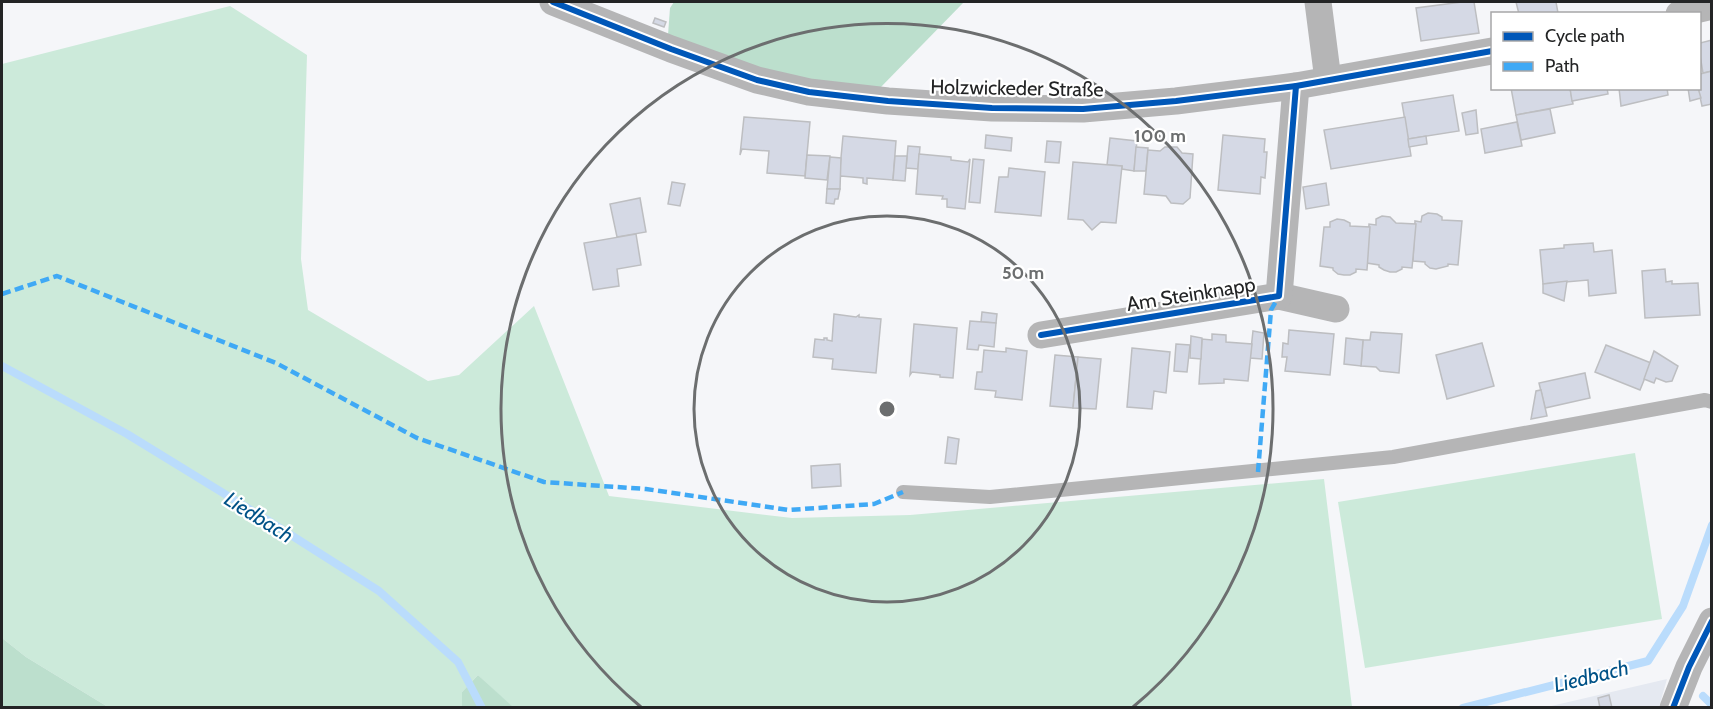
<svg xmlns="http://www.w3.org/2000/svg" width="1713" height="709" viewBox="0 0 1713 709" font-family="Cabin,sans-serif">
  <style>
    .built { fill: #e5e9f1 }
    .green { fill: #cceada }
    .forest { fill: #bcdfcd }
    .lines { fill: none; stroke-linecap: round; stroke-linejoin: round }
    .stream { stroke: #badcfc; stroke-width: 8 }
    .building { fill: #d5d9e5; stroke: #bdbec1; stroke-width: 1.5 }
    .lane { stroke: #b5b5b6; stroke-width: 14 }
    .street { stroke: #b5b5b6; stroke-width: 27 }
    .quiet { stroke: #3fa9f5; stroke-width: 4.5; stroke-dasharray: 9 4.5; stroke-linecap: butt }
    .cycleway-casing { stroke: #fff; stroke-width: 10 }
    .cycleway { stroke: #0057b8; stroke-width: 6 }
    .ring { fill: none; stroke: #6c6e6f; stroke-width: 3 }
    .labels { text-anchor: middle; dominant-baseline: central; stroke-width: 4.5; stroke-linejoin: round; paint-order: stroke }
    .street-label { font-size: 20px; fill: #232425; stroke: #fff }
    .water-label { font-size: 21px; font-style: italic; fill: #005287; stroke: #fff }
    .centre { fill: #6c6e6f; stroke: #fff; stroke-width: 3 }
    .ring-label { font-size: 18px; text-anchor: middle; font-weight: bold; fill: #6c6e6f; stroke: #fff; stroke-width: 4.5; stroke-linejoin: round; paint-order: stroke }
  </style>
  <rect width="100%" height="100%" fill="#f5f6f9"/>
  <polygon class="built" points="1667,679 1659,707 1547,707"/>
  <g class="green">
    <polygon points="230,6 307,55 301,259 308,310 428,381 459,375 534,306 609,496 792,518 910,515 1324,479 1352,707 513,708 478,675 462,692 462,707 108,707 26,657 2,638 2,64"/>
    <polygon points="1635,453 1662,619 1365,668 1338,502"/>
  </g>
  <g class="forest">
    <polygon points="674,2 964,2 879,89 817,82 754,68 668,35 670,8"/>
    <polygon points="2,638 26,657 108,707 2,707"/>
    <polygon points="478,675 513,707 462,707 462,692"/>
  </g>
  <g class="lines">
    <g class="stream">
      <polyline points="2,366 127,434 272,523 379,591 458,662 482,708"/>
      <polyline points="1703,696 1712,705"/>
      <polyline points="1463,708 1648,661 1683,606 1712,525"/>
    </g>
  </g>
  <g class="building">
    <polygon points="1462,2 1474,2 1479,33 1421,41 1416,8"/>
    <polygon points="1516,2 1556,2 1558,13 1519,14"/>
    <polygon points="655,18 666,22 664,27 653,23"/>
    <polygon points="1712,40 1712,71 1703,73 1700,55 1700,43"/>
    <polygon points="1712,71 1712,104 1702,106 1698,88 1700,74"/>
    <polygon points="1511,88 1570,88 1573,104 1516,115"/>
    <polygon points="1570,88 1607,88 1608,94 1572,101"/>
    <polygon points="1619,88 1667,88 1668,95 1621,106"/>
    <polygon points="1688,88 1698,88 1701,98 1690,101"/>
    <polygon points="1453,95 1459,131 1408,139 1402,103"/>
    <polygon points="1550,109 1555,133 1521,140 1516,115"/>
    <polygon points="1476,110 1478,133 1466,135 1462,113"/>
    <polygon points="744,117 810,122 805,176 767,173 769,151 742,149 740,155"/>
    <polygon points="1405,117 1411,156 1331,169 1324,130"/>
    <polygon points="1517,122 1522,146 1485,153 1481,129"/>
    <polygon points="986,135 1012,138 1011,151 985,148"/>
    <polygon points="1223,135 1265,139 1264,152 1267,152 1265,178 1261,177 1260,194 1218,190"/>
    <polygon points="843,136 896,141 893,180 867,178 867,184 863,183 863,178 841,176 839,179"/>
    <polygon points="1426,136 1427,144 1409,147 1408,139"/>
    <polygon points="1110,138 1137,141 1134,171 1122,169 1122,166 1107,165"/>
    <polygon points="1047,141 1061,142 1059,163 1045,162"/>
    <polygon points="908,146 920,147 918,169 906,168"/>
    <polygon points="1136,147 1148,148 1146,171 1134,171"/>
    <polygon points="1165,147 1177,147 1182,153 1193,154 1190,198 1183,204 1171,203 1166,196 1144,194 1148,150 1160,151"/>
    <polygon points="919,154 951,157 951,160 968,162 970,159 965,209 947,207 947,199 942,199 943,196 916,194"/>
    <polygon points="807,155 830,156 827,180 805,178"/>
    <polygon points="895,156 907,156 905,181 893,180"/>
    <polygon points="830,157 841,158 840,189 827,189"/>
    <polygon points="973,159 984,160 980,203 969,202"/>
    <polygon points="1073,162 1122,166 1116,223 1101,222 1092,230 1083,220 1068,219"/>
    <polygon points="1009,168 1045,172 1041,216 995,212 999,177 1008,177"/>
    <polygon points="672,182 685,184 680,206 668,204"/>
    <polygon points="1326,183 1329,205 1306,209 1303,187"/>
    <polygon points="827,189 840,189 838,199 835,199 834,204 826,203"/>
    <polygon points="640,198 646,232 617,237 610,204"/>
    <polygon points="1428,213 1437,214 1442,217 1442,220 1462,221 1458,265 1448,264 1448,266 1436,269 1430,268 1425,264 1425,262 1413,261 1415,221 1421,222 1422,216"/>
    <polygon points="1382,216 1390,217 1396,223 1416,224 1412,268 1402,267 1402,269 1396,272 1390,272 1384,270 1379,267 1379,265 1367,263 1369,224 1376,225 1376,219"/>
    <polygon points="1337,219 1344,220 1350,223 1350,226 1370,227 1367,270 1356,269 1356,272 1350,275 1344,275 1338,274 1333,270 1333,268 1320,266 1324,227 1330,227 1330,222"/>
    <polygon points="636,234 641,265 617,269 619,286 593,290 584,243"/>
    <polygon points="1593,243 1594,252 1612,250 1616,293 1589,296 1588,280 1543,284 1540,250 1564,248 1564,245"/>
    <polygon points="1665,269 1666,282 1672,281 1672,284 1698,283 1700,315 1645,318 1642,271"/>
    <polygon points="1567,281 1564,301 1543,293 1543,284"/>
    <polygon points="982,312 997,314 996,323 981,322"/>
    <polygon points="834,314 856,317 859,315 859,317 881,319 876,373 832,369 833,359 813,357 815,339 824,340 824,338 827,338 827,340 832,341"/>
    <polygon points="970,321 996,323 994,347 979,345 978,350 967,349"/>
    <polygon points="914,324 957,328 953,378 940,377 940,375 912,372 910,375"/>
    <polygon points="1289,330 1334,334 1330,375 1285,371 1287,357 1282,357 1283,343 1288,344"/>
    <polygon points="1253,331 1264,333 1262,359 1250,358"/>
    <polygon points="1371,332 1402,334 1399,373 1380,371 1376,367 1361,366 1363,340 1370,340"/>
    <polygon points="1212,334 1226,335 1226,342 1252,344 1248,381 1224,379 1224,383 1199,384 1202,339 1212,340"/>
    <polygon points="1191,336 1202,338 1201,359 1190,358"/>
    <polygon points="1346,338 1363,340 1361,366 1344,364"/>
    <polygon points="1482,343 1494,386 1447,399 1436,355"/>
    <polygon points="1176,344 1190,345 1187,372 1174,371"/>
    <polygon points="1606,345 1651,363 1640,390 1595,372"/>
    <polygon points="1006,348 1027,351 1022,400 995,397 996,391 975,389 977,372 982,372 984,350 1006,352"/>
    <polygon points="1132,348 1170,352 1166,393 1154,391 1152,409 1127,407"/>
    <polygon points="1654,351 1678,366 1672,381 1666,382 1656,378 1654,383 1644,379"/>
    <polygon points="1055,355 1078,357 1073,408 1050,406"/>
    <polygon points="1078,357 1101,359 1096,409 1073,408"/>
    <polygon points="1585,373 1590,398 1545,408 1539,383"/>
    <polygon points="1541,390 1547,416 1531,419 1536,391"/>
    <polygon points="948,437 959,439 956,464 945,463"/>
    <polygon points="840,464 841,486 812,488 811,466"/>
    <polygon points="1609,695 1612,708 1600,708 1598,698"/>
  </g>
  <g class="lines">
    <polyline class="lane" points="903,492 990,497 1393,457 1705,400 1712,402"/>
    <g class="street">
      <polyline points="553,2 671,49 757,80 809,92 888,101 992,108 1083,109 1176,101 1296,86 1492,51"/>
      <polyline points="1318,2 1328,80"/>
      <polyline points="1679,14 1712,6"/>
      <polyline points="1279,296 1336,309"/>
      <polyline points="1041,335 1279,296 1296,86"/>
      <polyline points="1673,708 1689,667 1712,621"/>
    </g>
    <g class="quiet">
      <polyline points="2,294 57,276 276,363 417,438 544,482 646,489 789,510 874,504 903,492"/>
      <polyline points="1258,472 1271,310 1279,296"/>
    </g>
    <defs>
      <g id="cycleway">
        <polyline points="553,2 671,49 757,80 809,92 888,101 992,108 1083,109 1176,101 1296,86 1492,51"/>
        <polyline points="1041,335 1279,296 1296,86"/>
        <polyline points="1673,708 1689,667 1712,621"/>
      </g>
    </defs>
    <use href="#cycleway" class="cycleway-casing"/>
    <use href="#cycleway" class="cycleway"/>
  </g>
  <g class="ring">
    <circle cx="887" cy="409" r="193"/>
    <path d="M641 707A386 386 0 1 1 1133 707"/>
  </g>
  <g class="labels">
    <g class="street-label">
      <text transform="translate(1017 88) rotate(1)">Holzwickeder Straße</text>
      <text transform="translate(1191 294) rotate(-9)">Am Steinknapp</text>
    </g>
    <g class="water-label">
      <text transform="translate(259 517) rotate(32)">Liedbach</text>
      <text transform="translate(1591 676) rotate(-14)">Liedbach</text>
    </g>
  </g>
  <circle cx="887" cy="409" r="9" class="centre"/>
  <g class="ring-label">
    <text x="1160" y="142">100 m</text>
    <text x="1023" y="279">50 m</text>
  </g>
  <rect width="1713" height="709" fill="none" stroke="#232425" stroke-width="6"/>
  <rect x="1491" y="12" width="210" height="78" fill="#ffffff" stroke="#a7a7a8" stroke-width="1.5"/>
  <rect x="1503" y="32" width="30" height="9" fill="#0057b8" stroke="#a7a7a8" stroke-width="1.5"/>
  <text x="1545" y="42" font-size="18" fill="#232425">Cycle path</text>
  <rect x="1503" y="62" width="30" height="9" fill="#3fa9f5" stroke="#a7a7a8" stroke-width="1.5"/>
  <text x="1545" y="72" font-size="18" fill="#232425">Path</text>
</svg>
